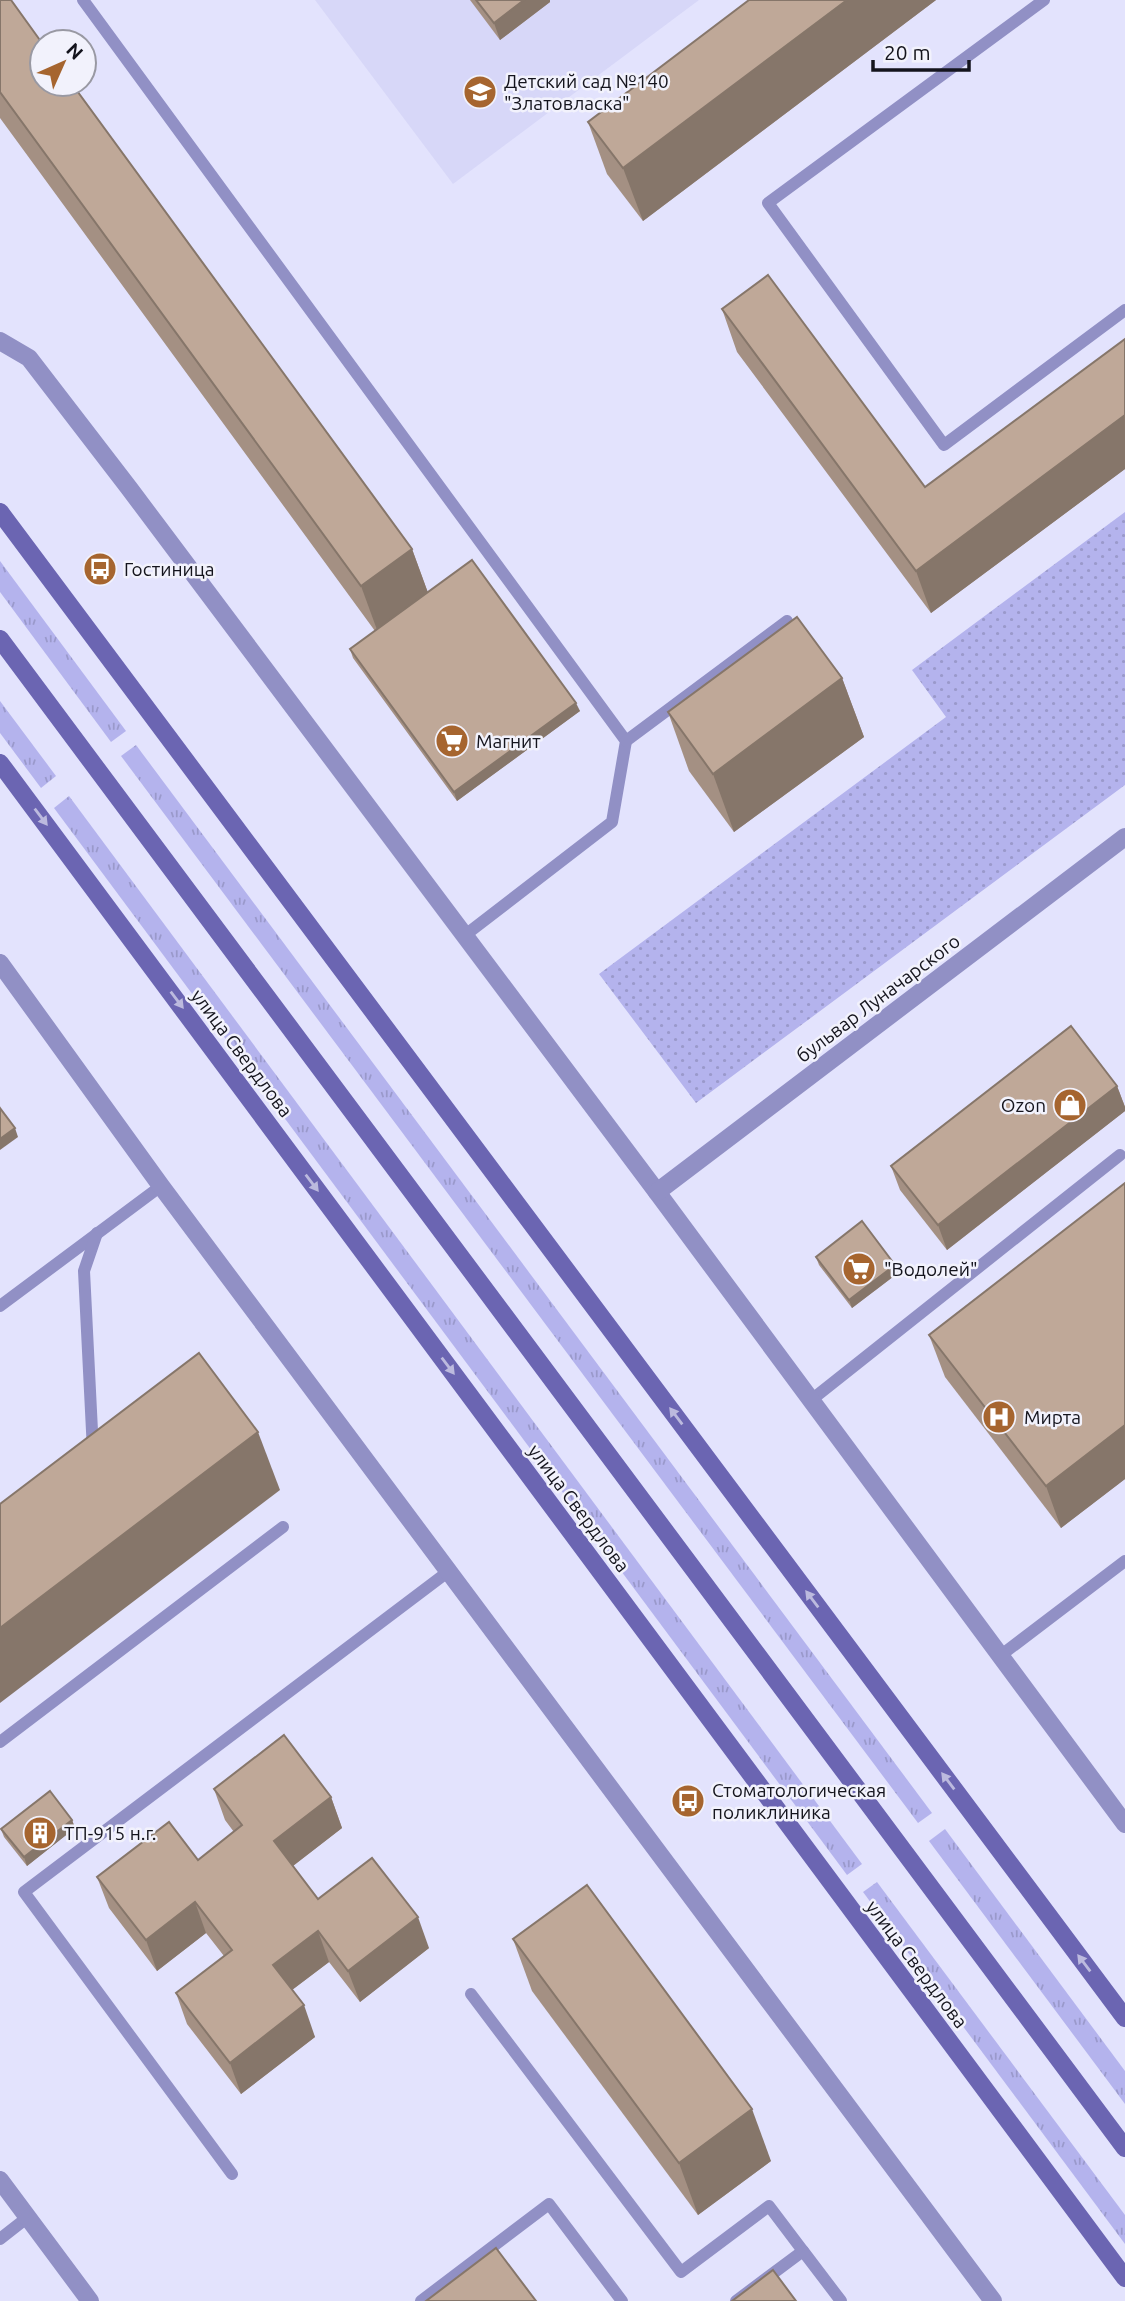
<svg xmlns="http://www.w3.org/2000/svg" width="1125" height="2301" viewBox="0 0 1125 2301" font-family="Ubuntu,sans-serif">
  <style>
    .built { fill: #d7d7f8 }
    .grass { fill: url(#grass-tufts) }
    .park { fill: url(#park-dots) }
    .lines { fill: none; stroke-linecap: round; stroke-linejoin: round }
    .service { stroke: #9190c5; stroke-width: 12 }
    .minor { stroke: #9190c5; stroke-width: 18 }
    .secondary { stroke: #6b65b2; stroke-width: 18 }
    .wall { fill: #a49083 }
    .shaded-wall { fill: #86766a }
    .building { fill: #bfa898; stroke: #86766a; stroke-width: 2 }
    .oneway { fill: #bcbade }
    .labels { text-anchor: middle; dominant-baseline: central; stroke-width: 5; stroke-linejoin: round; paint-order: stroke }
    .poi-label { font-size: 19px; fill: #14141d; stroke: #f2f2fc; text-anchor: start }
    .street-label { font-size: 19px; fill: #14141d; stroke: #f2f2fc }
  </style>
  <defs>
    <pattern id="grass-tufts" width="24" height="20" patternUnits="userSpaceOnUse" patternTransform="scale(1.75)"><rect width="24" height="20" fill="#b4b3ed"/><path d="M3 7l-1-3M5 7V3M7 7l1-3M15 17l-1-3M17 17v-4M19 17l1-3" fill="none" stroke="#9a99cb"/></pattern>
    <pattern id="park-dots" width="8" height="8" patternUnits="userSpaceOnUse" patternTransform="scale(1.75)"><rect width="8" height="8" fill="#b4b3ed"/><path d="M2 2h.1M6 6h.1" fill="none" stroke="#9a99cb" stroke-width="1.8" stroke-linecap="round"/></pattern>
  </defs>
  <rect width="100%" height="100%" fill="#e3e3fd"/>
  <polygon class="built" points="315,0 699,0 453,184"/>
  <g class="grass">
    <polygon points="0,561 126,731 111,742 0,592"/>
    <polygon points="0,701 56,776 41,788 0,733"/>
    <polygon points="136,745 932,1813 918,1823 121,756"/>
    <polygon points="69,796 862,1864 847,1875 54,808"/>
    <polygon points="945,1829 1125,2071 1125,2104 929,1841"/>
    <polygon points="877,1882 1125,2215 1125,2244 863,1892"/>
  </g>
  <polygon class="park" points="1125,512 1125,785 696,1103 599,974 946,717 912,670"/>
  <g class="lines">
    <g class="service">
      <polyline points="83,0 626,741 612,822 464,936"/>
      <polyline points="1044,0 768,203 944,445 1125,310"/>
      <polyline points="626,741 787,621"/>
      <polyline points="0,1306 161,1186"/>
      <polyline points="810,1401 1120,1155"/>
      <polyline points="93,1451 84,1271 97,1233"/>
      <polyline points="1000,1656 1125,1561"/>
      <polyline points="0,1742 283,1527"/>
      <polyline points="471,1994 681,2272 769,2206 803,2251"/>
      <polyline points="232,2174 24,1892 449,1571"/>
      <polyline points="0,2239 28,2217"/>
      <polyline points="421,2301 549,2204 622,2301"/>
      <polyline points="736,2301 803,2251 841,2301"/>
    </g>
    <g class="minor">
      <polyline points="0,341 29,358 129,488 657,1192 1125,1824"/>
      <polyline points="0,963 161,1186 993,2301"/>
      <polyline points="657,1192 1125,837"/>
      <polyline points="0,2180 90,2301"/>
    </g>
    <g class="secondary">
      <polyline points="0,512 1125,2018"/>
      <polyline points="0,639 1125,2148"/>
      <polyline points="0,763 1125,2278"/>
    </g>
  </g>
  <g class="wall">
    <polygon points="0,0 412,549 428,593 580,711 457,801 353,658 350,649 375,631 0,118"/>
    <polygon points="470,0 550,0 550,2 500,40"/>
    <polygon points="749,0 936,0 643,221 607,174 588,122"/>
    <polygon points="722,309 925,487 1125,339 1125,469 931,613 737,352"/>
    <polygon points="842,678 864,737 734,832 689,771 668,712"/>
    <polygon points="1117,1086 1125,1107 1125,1111 947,1250 900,1190 891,1166"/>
    <polygon points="1125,1183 1125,1479 1061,1528 945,1377 929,1335"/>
    <polygon points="816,1257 895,1265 898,1273 852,1308 819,1265"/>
    <polygon points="214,1789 331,1797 342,1828 293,1866 318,1899 429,1948 360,2002 329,1962 292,1990 315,2037 241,2094 187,2024 176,1993 224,1956 206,1933 157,1971 109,1908 97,1877 198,1860 234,1832 225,1820"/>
    <polygon points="72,1820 75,1828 27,1866 4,1837 1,1829"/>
    <polygon points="513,1939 771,2161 698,2215 532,1991"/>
  </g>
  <g class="shaded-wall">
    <polygon points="524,0 550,0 550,2 500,40 494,23"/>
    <polygon points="847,0 936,0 643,221 623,168"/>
    <polygon points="1125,415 1125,469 931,613 916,571"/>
    <polygon points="412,549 431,601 380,638 361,586"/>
    <polygon points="842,678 864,737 734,832 713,774"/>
    <polygon points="576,703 580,711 457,801 454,792"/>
    <polygon points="1117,1086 1125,1107 1125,1111 947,1250 938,1225"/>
    <polygon points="15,1128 18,1137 0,1150 0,1139"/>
    <polygon points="895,1265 898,1273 852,1308 849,1300"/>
    <polygon points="1125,1425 1125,1479 1061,1528 1046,1486"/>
    <polygon points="258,1432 280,1490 0,1703 0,1628"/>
    <polygon points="331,1797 342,1828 285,1872 274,1841"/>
    <polygon points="72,1820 75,1828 27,1866 24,1857"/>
    <polygon points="195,1902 206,1933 157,1971 146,1940"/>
    <polygon points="418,1917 429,1948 360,2002 348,1971"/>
    <polygon points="318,1931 329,1962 284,1996 273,1965"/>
    <polygon points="304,2005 315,2037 241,2094 230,2063"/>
    <polygon points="752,2109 771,2161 698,2215 679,2163"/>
  </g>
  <g class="building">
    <polygon points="0,0 11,0 42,43 42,84 72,84 412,549 361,586 0,92"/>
    <polygon points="476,0 524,0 494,23"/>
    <polygon points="749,0 847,0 623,168 588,122"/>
    <polygon points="768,275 925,487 1125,339 1125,415 916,571 722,309"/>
    <polygon points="472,560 576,703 454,792 350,649"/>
    <polygon points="797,617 842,678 713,774 668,712"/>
    <polygon points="1071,1026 1117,1086 938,1225 891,1166"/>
    <polygon points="0,1108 15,1128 0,1139"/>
    <polygon points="1125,1183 1125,1425 1046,1486 929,1335"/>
    <polygon points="862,1221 895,1265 849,1300 816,1257"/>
    <polygon points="199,1353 258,1432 0,1628 0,1504"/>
    <polygon points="284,1735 331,1797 274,1841 318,1899 372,1858 418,1917 348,1971 318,1931 273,1965 304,2005 230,2063 176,1993 232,1950 195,1902 146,1940 97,1877 169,1822 198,1860 242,1825 214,1789"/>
    <polygon points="50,1791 72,1820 24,1857 1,1829"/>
    <polygon points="587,1885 752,2109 679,2163 513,1939"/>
    <polygon points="496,2248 536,2301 426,2301"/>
    <polygon points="773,2270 796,2301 732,2301"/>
  </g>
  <defs><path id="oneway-solid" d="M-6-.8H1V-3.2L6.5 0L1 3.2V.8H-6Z" transform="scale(1.75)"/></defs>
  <g class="oneway">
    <use href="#oneway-solid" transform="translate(41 817) rotate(53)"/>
    <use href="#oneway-solid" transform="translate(177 1000) rotate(53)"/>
    <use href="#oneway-solid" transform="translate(312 1183) rotate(53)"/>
    <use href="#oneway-solid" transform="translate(448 1366) rotate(53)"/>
    <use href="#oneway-solid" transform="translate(676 1416) rotate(-127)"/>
    <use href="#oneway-solid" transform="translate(812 1599) rotate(-127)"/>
    <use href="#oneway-solid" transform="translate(948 1781) rotate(-127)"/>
    <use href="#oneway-solid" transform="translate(1084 1963) rotate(-127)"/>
  </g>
  <defs>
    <symbol id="school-disc" viewBox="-11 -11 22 22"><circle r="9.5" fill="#a6652f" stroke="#f2f2fc"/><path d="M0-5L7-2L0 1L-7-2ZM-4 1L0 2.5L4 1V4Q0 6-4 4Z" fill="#fff"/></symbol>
    <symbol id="bus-disc" viewBox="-11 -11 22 22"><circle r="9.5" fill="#a6652f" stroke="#f2f2fc"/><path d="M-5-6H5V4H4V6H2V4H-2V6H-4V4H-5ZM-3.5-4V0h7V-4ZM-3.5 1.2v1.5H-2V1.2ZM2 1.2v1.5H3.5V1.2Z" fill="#fff"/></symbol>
    <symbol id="supermarket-disc" viewBox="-11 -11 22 22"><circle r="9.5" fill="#a6652f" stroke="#f2f2fc"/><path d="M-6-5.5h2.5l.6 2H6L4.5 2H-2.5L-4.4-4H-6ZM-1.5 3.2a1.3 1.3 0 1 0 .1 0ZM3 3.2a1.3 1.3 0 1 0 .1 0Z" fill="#fff"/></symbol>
    <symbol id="shop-disc" viewBox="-11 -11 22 22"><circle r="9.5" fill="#a6652f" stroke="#f2f2fc"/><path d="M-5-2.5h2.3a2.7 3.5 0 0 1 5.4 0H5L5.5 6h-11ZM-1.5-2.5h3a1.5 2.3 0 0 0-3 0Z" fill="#fff"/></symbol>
    <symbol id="hospital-disc" viewBox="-11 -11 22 22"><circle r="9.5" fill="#a6652f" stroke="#f2f2fc"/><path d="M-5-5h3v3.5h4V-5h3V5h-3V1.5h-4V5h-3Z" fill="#fff"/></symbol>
    <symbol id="building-disc" viewBox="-11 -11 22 22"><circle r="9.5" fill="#a6652f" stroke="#f2f2fc"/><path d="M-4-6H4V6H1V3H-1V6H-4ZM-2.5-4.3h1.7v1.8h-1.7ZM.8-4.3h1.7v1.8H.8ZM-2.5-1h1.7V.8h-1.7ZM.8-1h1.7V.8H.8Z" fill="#fff"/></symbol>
  </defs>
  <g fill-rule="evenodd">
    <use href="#school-disc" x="461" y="73" width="38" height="38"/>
    <use href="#bus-disc" x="81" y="550" width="38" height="38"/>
    <use href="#supermarket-disc" x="433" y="722" width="38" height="38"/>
    <use href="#shop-disc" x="1051" y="1086" width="38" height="38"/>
    <use href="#supermarket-disc" x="840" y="1250" width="38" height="38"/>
    <use href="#hospital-disc" x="980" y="1398" width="38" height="38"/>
    <use href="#bus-disc" x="669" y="1782" width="38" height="38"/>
    <use href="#building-disc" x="21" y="1814" width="38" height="38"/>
  </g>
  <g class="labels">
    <g class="poi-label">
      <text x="504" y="81">Детский сад №140<tspan x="504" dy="22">"Златовласка"</tspan></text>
      <text x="124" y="569">Гостиница</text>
      <text x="476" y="741">Магнит</text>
      <text x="1046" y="1105" text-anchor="end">Ozon</text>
      <text x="884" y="1269">"Водолей"</text>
      <text x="1024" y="1417">Мирта</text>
      <text x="712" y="1790">Стоматологическая<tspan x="712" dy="22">поликлиника</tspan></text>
      <text x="64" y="1833">ТП-915 н.г.</text>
    </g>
    <g class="street-label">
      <text transform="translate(878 998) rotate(-37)">бульвар Луначарского</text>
      <text transform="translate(242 1053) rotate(53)">улица Свердлова</text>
      <text transform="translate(579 1508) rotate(53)">улица Свердлова</text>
      <text transform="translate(917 1964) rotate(53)">улица Свердлова</text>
    </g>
  </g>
  <g transform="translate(63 63) rotate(45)"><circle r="33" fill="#f2f2fc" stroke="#9999a3" stroke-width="2"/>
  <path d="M0-5L12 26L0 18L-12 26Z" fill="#a6652f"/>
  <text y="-10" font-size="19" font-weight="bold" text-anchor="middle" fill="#14141d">N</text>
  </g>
  <path d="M873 60v10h96v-10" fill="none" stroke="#14141d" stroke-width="3.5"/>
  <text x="884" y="60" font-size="21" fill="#14141d" stroke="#f2f2fc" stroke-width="5" paint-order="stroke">20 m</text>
</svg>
